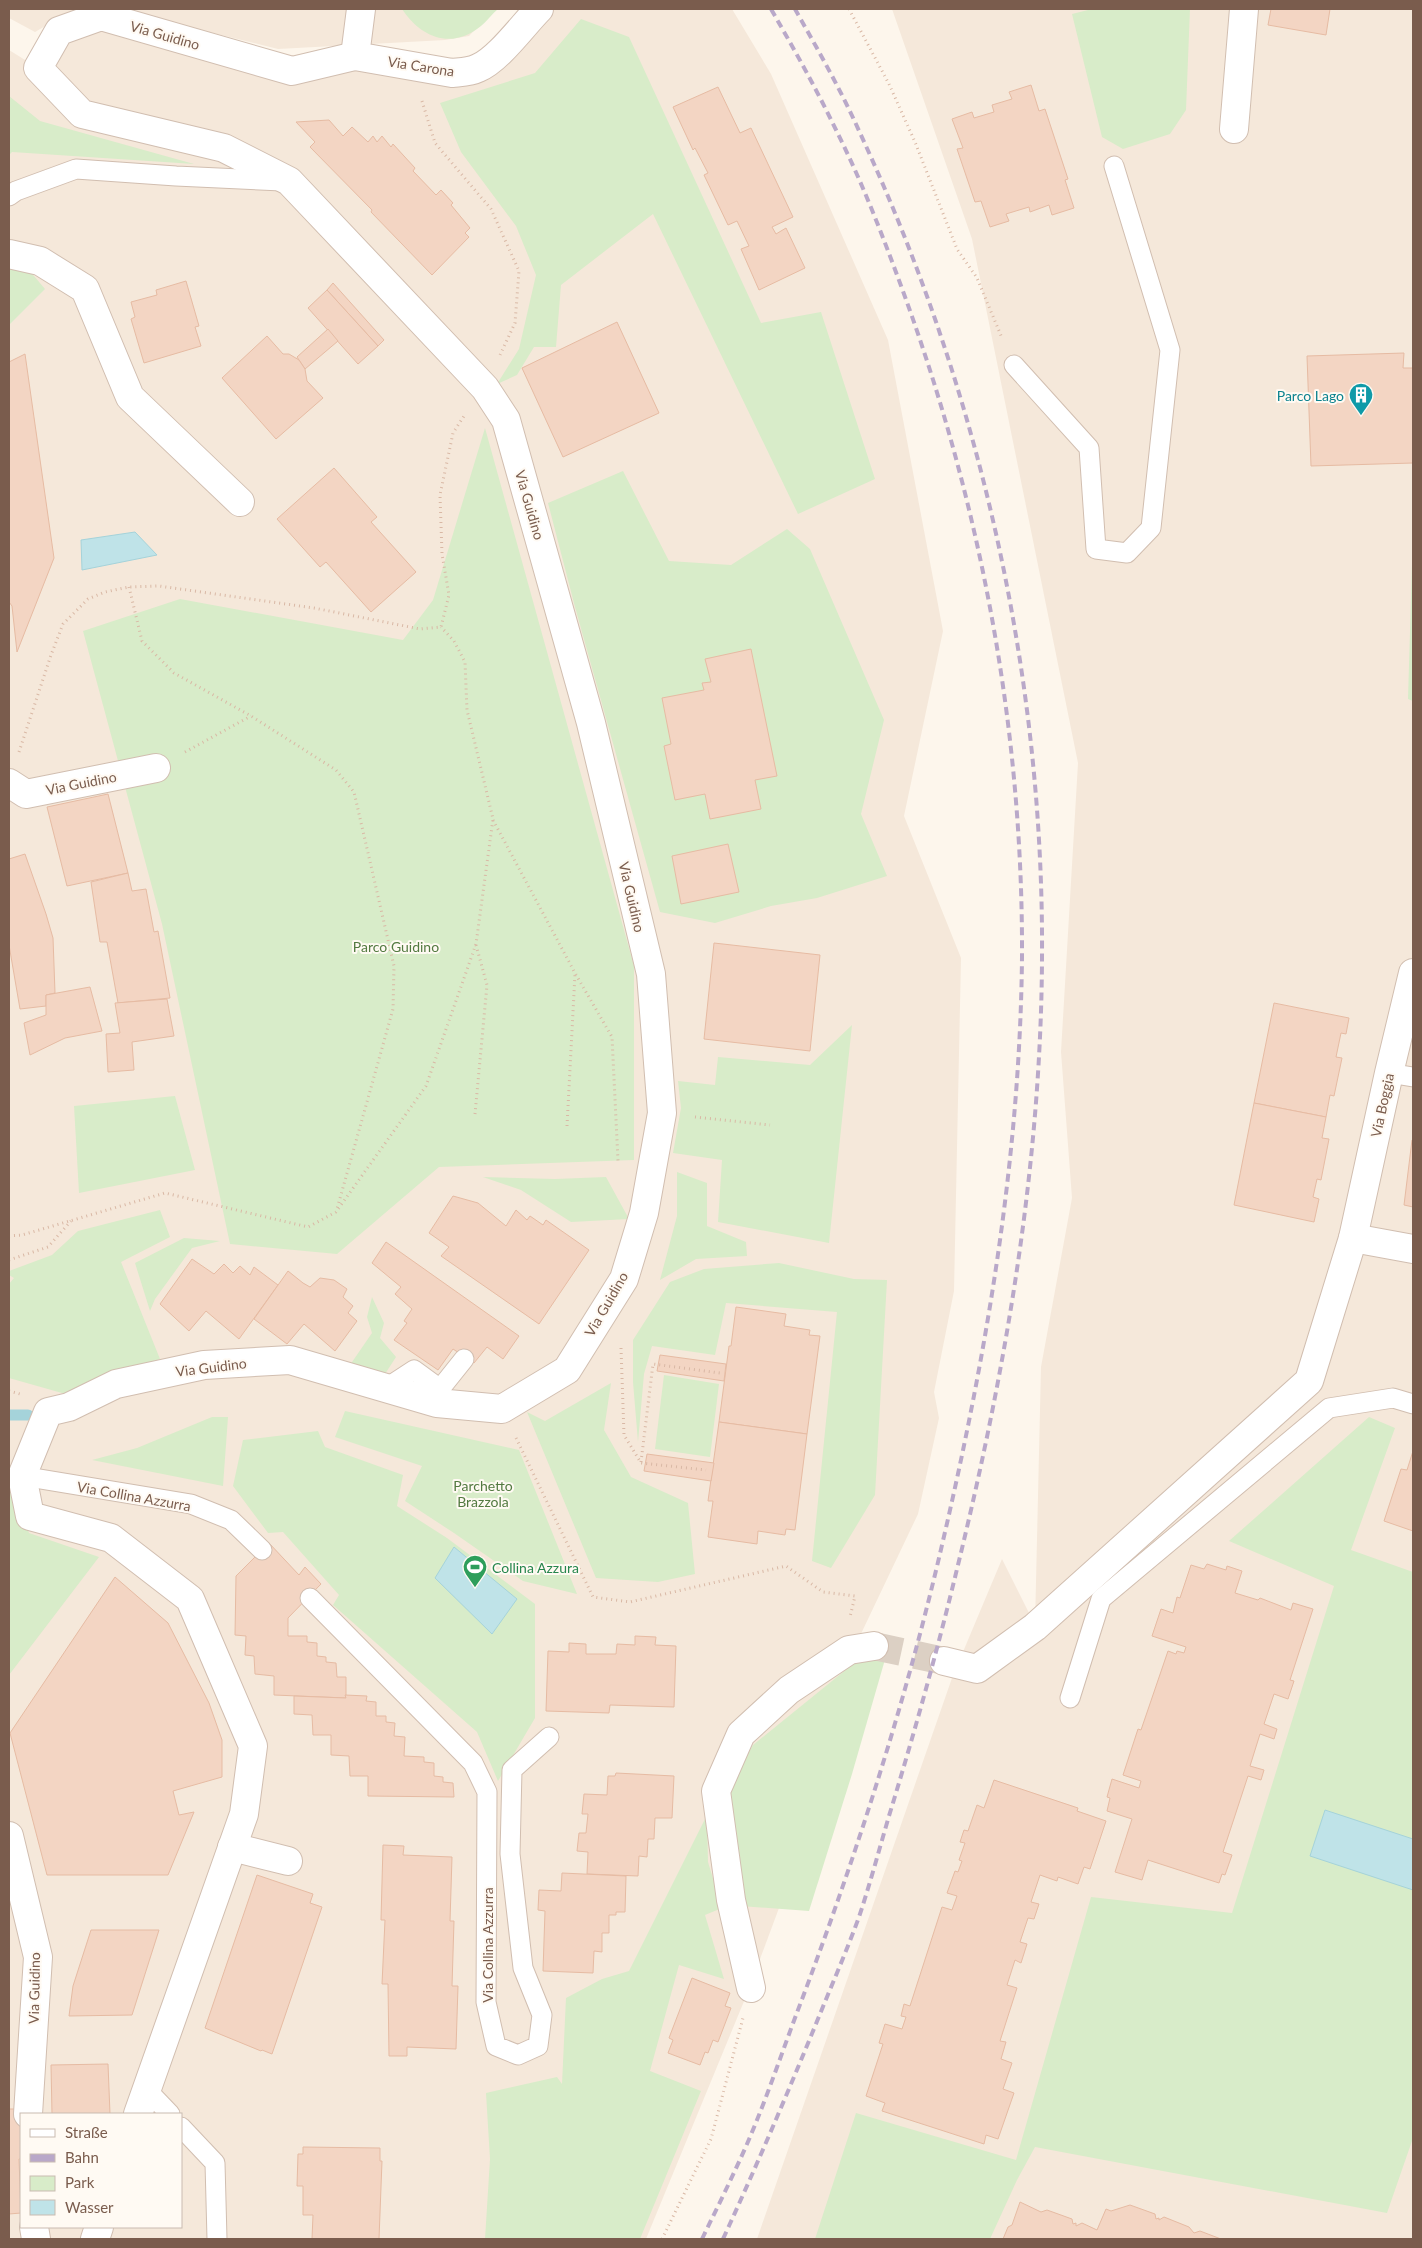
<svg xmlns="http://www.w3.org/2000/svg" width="1422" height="2248" viewBox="0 0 1422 2248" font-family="Lato,sans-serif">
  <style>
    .residential { fill: #f5e8da; fill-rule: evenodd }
    .green { fill: #d8ecc9 }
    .water { fill: #bfe3e8; stroke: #a5d3da }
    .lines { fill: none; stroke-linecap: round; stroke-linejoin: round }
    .stream { stroke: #a5d3da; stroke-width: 11 }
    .building { fill: #f3d5c3; stroke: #e6bba3 }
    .minor-tunnel { stroke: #dcd0c4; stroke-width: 28; stroke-dasharray: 28 14; stroke-linecap: butt }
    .service-casing { stroke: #d1beb0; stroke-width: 21 }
    .minor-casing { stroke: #d1beb0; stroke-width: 30 }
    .tertiary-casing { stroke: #d1beb0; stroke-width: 30 }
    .path { stroke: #d9b8a5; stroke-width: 3; stroke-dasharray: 1 4; stroke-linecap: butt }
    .service { stroke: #fff; stroke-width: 19 }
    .minor { stroke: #fff; stroke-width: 28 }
    .tertiary { stroke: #fff; stroke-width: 28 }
    .rail { stroke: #b9a8c9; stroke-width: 4; stroke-dasharray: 8 5; stroke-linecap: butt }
    .labels { text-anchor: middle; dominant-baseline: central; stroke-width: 4; stroke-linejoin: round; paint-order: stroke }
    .street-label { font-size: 14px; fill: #7a5c4d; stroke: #fffaf3 }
    .culture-label { font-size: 14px; fill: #0d838f; stroke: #fffaf3; text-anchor: end }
    .park-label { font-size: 14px; fill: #537a41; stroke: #fffaf3 }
    .leisure-label { font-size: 14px; fill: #27864d; stroke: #fffaf3; text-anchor: start }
  </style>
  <rect width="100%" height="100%" fill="#fdf6ec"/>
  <g class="residential">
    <polygon points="9,9 99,9 52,22 35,32 9,18"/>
    <polygon points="115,9 494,9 469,36 445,40 278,49"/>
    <path d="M539 9H732L771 74 888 340 943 631 904 816 961 958 954 1291 934 1392 939 1418 918 1514 859 1638 872 1658 747 1994 646 2239H9V50L38 68 59 31 101 16 292 71 355 56 452 73ZM21 2114H181V2227H21Z"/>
    <polygon points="892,9 1413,9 1413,2239 757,2239 952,1678 1002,1559 1035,1625 1041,1367 1072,1198 1061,1052 1078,763 972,239"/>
  </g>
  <g class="green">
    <path d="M402 9H498C492 14 487 21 481 26 452 50 421 38 402 9Z"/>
    <polygon points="1092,9 1190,9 1186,110 1170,134 1123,149 1102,137 1072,14"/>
    <polygon points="581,19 629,37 761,323 821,312 875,479 798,514 653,214 561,285 556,347 534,347 517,375 497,384 519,349 536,275 516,226 461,152 440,103 535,73"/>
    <polygon points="9,96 40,121 194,164 12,152 9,155"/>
    <polygon points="23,263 45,289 9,325 9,264"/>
    <polygon points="485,428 634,966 634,1160 439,1167 337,1254 230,1244 162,924 83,631 180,599 403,640 433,600"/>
    <polygon points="623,471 669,561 731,565 787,529 810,549 884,720 861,814 887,876 817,898 771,906 715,923 660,912 575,607 548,503"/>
    <polygon points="1413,529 1413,701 1408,699"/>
    <polygon points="852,1025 829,1243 718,1222 722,1160 673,1153 681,1108 678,1081 715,1085 718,1057 810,1065"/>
    <polygon points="175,1096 195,1170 79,1193 74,1106"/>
    <polygon points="677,1172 707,1183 707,1226 746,1242 747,1256 696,1259 660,1280 677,1216"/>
    <polygon points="483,1177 555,1179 606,1177 629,1219 571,1222 521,1190"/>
    <polygon points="160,1210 170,1237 121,1262 160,1359 108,1375 69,1395 9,1378 9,1284 14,1278 9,1275 9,1271 52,1255 78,1231"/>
    <polygon points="184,1238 220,1241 192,1248 155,1299 150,1311 135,1263"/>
    <polygon points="779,1263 854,1279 887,1280 875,1495 831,1568 812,1561 837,1312 726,1303 715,1355 652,1346 644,1374 638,1442 633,1382 633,1340 670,1282 704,1269"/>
    <polygon points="372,1297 384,1323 380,1338 396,1357 385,1374 350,1365 372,1333 367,1317"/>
    <polygon points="664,1375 719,1384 710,1457 655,1449"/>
    <polygon points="611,1383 604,1430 631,1477 688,1503 695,1574 658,1582 596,1578 527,1412 545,1421"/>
    <polygon points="345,1411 519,1450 577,1594 523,1581 454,1533 405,1501 422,1466 335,1437"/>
    <polygon points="212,1417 228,1417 223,1486 92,1460 137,1448"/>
    <polygon points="1369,1417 1395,1428 1351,1550 1413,1572 1413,2138 1387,2213 1035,2147 1017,2180 990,2239 815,2239 856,2113 1016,2160 1091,1897 1232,1913 1334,1586 1229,1541"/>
    <polygon points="318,1431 325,1447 403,1475 397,1506 447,1538 535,1604 535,1718 498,1781 477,1732 333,1605 339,1595 283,1532 268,1533 233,1486 243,1440"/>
    <polygon points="9,1482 29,1533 99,1557 9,1675"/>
    <polygon points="886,1656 852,1774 809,1911 740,1906 729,1785 753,1745 853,1664"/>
    <polygon points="707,1815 708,1862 722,1908 705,1915 724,1979 679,1965 650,2071 701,2091 640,2239 485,2239 490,2159 486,2093 557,2077 562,2084 566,1998 602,1979 629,1971"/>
  </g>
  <g class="water">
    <polygon points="135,532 157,555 82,570 81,540"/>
    <polygon points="454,1547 517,1599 492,1634 435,1578"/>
    <polygon points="1325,1810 1413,1839 1413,1890 1310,1856"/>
  </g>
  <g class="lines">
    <polyline class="stream" points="9,1415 28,1415"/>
  </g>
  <g class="building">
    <polygon points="1271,9 1330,9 1326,35 1268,25"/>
    <polygon points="1031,85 1039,111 1045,109 1068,179 1065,180 1074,208 1052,215 1049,205 1030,212 1029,207 1006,214 1009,221 990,227 981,201 975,202 957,149 963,148 952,119 972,112 974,118 994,112 992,105 1012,99 1009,92"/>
    <polygon points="718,87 740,133 751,128 793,217 772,227 776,234 786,228 805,268 759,290 741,249 749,246 737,221 728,225 704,175 708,173 695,148 693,150 673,107"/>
    <polygon points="329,120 343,136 352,127 368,142 373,136 377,142 382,136 391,147 393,144 415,168 413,171 436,195 441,190 453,203 451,205 470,228 465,233 469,237 432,275 371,212 372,210 310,147 315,142 296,122"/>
    <polygon points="186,281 199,326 195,327 201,346 144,363 131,319 135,317 131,302 157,295 156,290"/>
    <polygon points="333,283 384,340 378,346 327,290"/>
    <polygon points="327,290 378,346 358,364 308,308"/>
    <polygon points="617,322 659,413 563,457 522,368"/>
    <polygon points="328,329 338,341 305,369 297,357"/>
    <polygon points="267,336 283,354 289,354 299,360 305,369 307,381 323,398 276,439 222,378"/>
    <polygon points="1404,353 1403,368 1413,368 1413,463 1311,466 1307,356"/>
    <polygon points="25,354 54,558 17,652 12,606 9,602 9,362"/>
    <polygon points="334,468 377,517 371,522 416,572 371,612 326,562 320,567 277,519"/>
    <polygon points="751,649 777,776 755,780 761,809 710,819 705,794 675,800 664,746 671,744 662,698 704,690 702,683 711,682 705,659"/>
    <polygon points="108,794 128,873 67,886 47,807"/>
    <polygon points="728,844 739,892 681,904 672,856"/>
    <polygon points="25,854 46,914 53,938 55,993 46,995 46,1006 20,1009 9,945 9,859"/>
    <polygon points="128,873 132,891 146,889 154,932 158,931 170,998 118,1003 107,942 100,942 91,882"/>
    <polygon points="714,943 820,955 810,1051 704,1039"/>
    <polygon points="90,987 102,1031 65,1038 30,1055 24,1023 46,1015 46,995"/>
    <polygon points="167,999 174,1036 132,1042 134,1070 108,1072 106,1034 120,1033 115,1003"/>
    <polygon points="1274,1003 1349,1018 1346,1034 1341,1033 1336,1057 1342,1058 1334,1096 1330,1095 1326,1117 1254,1103"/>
    <polygon points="1254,1103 1326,1117 1322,1138 1329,1139 1321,1180 1317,1179 1313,1197 1319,1199 1314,1222 1234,1205"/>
    <polygon points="1412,1140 1413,1140 1413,1207 1404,1205"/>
    <polygon points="453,1196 478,1203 506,1226 516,1210 527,1220 530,1216 543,1225 546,1220 589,1250 539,1324 441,1256 449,1247 429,1233"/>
    <polygon points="386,1242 519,1336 503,1359 487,1347 474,1363 453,1349 438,1370 394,1340 407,1323 404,1321 412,1309 395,1294 401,1287 372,1263"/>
    <polygon points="192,1259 214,1274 224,1264 233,1273 240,1266 250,1275 254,1267 278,1285 239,1339 206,1311 189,1331 160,1304"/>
    <polygon points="288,1271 303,1283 310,1287 320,1278 334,1280 347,1289 343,1297 353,1306 348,1313 357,1321 335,1351 304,1324 287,1344 254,1319"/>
    <polygon points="736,1307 786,1314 784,1326 810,1330 809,1335 820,1336 807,1434 719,1422 729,1346 731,1346"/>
    <polygon points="660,1355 726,1364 724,1381 657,1371"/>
    <polygon points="719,1422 807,1434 795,1530 786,1529 785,1535 758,1531 757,1544 708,1537 713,1501 708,1501"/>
    <polygon points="1413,1451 1413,1531 1384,1521 1401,1469 1407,1470"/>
    <polygon points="647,1454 714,1463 711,1481 644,1471"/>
    <polygon points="269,1543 299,1575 305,1567 321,1584 288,1618 288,1636 307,1636 307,1642 317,1643 317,1656 326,1657 326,1662 336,1663 337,1677 346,1677 346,1698 274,1695 274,1676 255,1674 254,1656 245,1655 246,1636 235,1635 236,1576"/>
    <polygon points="1207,1564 1226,1570 1227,1566 1242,1571 1235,1593 1258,1600 1260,1598 1291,1610 1293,1603 1313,1609 1290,1680 1294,1681 1288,1699 1274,1694 1264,1724 1277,1729 1274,1739 1260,1734 1250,1766 1264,1770 1261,1780 1248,1776 1223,1852 1232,1855 1225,1875 1222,1874 1219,1883 1148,1860 1142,1880 1115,1872 1132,1819 1107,1811 1110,1798 1107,1797 1112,1779 1139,1788 1141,1781 1123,1775 1138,1729 1141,1730 1168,1651 1176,1654 1177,1651 1184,1653 1186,1647 1152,1636 1161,1609 1173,1613 1177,1597 1180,1598 1191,1565 1204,1569"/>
    <polygon points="115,1577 168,1623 209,1703 222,1740 222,1777 173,1791 179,1815 194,1812 168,1875 47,1875 10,1733"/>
    <polygon points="635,1636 656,1637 655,1645 676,1646 674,1707 610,1705 609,1713 546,1711 548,1651 569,1652 569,1643 586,1644 586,1654 616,1654 617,1644 635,1645"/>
    <polygon points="345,1695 367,1696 366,1701 376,1702 376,1716 386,1716 386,1722 395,1723 394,1736 405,1737 404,1756 424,1757 424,1762 434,1763 434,1776 443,1777 443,1782 453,1783 454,1797 368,1796 368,1776 350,1776 349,1756 331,1755 331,1735 313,1735 312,1715 294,1714 294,1696 346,1698"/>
    <polygon points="616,1773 674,1776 672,1818 655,1818 654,1839 648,1839 647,1857 639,1856 638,1876 587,1874 588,1852 577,1851 579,1833 586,1833 588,1814 582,1814 584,1794 607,1795 608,1776 615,1776"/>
    <polygon points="994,1780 1078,1808 1077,1811 1106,1821 1090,1869 1084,1867 1078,1884 1058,1877 1057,1881 1040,1875 1031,1902 1039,1904 1034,1919 1028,1918 1020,1942 1027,1944 1021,1963 1015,1960 1007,1985 1017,1988 1000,2041 1006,2042 1001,2059 1012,2063 1003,2089 1014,2093 998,2139 986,2135 984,2144 882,2111 885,2103 866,2096 883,2044 879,2043 885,2024 902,2029 906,2017 901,2016 904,2004 910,2006 942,1907 952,1910 957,1896 947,1893 955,1871 958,1872 962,1861 959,1860 965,1843 960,1842 964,1830 968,1831 977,1805 984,1808"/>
    <polygon points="383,1845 404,1846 403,1855 452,1857 450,1921 454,1921 452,1986 458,1986 456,2049 407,2047 407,2056 389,2056 388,1984 382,1984 385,1920 381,1920"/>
    <polygon points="562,1873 626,1876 625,1912 616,1912 616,1915 609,1915 609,1933 602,1933 602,1952 594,1951 593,1973 543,1971 545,1911 538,1910 539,1890 561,1891"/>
    <polygon points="257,1875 313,1894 310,1903 322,1907 272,2054 262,2050 261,2051 205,2028"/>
    <polygon points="91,1930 159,1930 132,2015 69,2016 73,1986"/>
    <polygon points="692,1978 730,1993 725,2006 731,2008 718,2042 713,2040 708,2053 705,2052 700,2065 668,2053 673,2040 669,2038"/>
    <polygon points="108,2064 110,2114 52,2114 51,2065"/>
    <polygon points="9,2109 22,2109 21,2159 19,2159 21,2213 9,2214"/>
    <polygon points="303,2147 380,2148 380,2161 382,2161 379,2239 312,2239 313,2215 303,2215 303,2186 297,2186 298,2154 303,2154"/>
    <polygon points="1020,2202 1041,2212 1047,2210 1072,2219 1073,2224 1076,2223 1076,2226 1082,2223 1097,2230 1106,2209 1111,2211 1130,2205 1155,2214 1156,2219 1159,2218 1159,2220 1164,2217 1189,2227 1194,2233 1200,2231 1221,2239 1003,2239 1008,2227 1012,2225"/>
  </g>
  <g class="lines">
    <polyline class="minor-tunnel" points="874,1646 944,1661"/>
    <defs>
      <g id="service">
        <polyline points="9,196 16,191 76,169 176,176 282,181"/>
        <polyline points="1014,365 1089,448 1096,549 1127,553 1151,528 1170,350 1114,166"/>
        <polyline points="1389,1073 1413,1077"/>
        <polyline points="388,1387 414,1370 440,1389 464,1359"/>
        <polyline points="22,1476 191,1504 231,1520 262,1550"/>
        <polyline points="310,1598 473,1763 487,1792 486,2002 496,2046 518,2055 538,2046 542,2015 523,1968 510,1854 512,1770 549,1737"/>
        <polyline points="1070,1698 1101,1599 1329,1408 1393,1398 1413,1404"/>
        <polyline points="147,2090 170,2114"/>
        <polyline points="181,2127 215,2163 217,2239"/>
      </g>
      <g id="minor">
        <polyline points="1234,129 1244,9"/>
        <polyline points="9,254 40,261 85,289 130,397 240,502"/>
        <polyline points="9,783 26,794 156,768"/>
        <polyline points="1353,1238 1389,1073 1413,973"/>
        <polyline points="944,1661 977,1669 1035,1627 1309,1381 1353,1238 1413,1249"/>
        <polyline points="9,1836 38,1957 28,2114"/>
        <polyline points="232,1847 288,1861"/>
        <polyline points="751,1988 731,1900 716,1791 741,1734 789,1690 849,1650 874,1646"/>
        <polyline points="138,2114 244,1814 253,1746 190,1599 111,1538 30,1516 22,1476 48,1412 69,1407 116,1384 204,1365 290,1360 437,1403 502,1409 567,1370 624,1279 644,1213 662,1113 651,974 591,723 506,420 485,388 289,181 224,148 82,114 38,68 59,31 101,16 292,71 355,56"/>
        <polyline points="34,2227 36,2239"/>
        <polyline points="95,2239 99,2227"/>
      </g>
      <path id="tertiary" d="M361 9 355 56 452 73C461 72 470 72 478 68 498 60 523 25 539 9"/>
    </defs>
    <use href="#service" class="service-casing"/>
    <use href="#minor" class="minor-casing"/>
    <use href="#tertiary" class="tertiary-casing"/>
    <g class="path">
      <polyline points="849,9 889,84 915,142 957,249 977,278 1002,338"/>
      <polyline points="422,101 435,143 491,209 519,271 515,323 500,355"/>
      <polyline points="129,587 142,641 174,673 251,716 336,770 354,792 394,966 393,1009 337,1209"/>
      <polyline points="19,752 51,655 63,624 88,599 105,592 129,587 159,586 314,608 420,629 441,627 449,595 442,554 440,495 453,433 464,416"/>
      <polyline points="185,752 251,716"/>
      <polyline points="493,820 575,973 612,1037 618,1161"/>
      <polyline points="475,1114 487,985 476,945"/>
      <polyline points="695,1117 770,1125"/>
      <polyline points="567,1126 575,974"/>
      <polyline points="9,1236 22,1235 165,1193 308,1227 336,1212 426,1086 476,944 493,819 467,710 465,662 454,641 441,627"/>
      <polyline points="9,1260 48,1247 71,1221"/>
      <polyline points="621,1348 624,1435 641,1463 706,1470"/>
      <polyline points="9,1391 20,1394"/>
      <polyline points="516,1438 593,1597 630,1602 786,1566 823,1592 855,1596 850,1617"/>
      <polyline points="641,1462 653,1364 720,1373"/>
      <polyline points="662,2239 711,2139 743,2018"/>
    </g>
    <use href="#service" class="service"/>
    <use href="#minor" class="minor"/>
    <use href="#tertiary" class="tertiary"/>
    <g class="rail">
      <path d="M702 2239C717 2208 733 2176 747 2144 767 2098 783 2049 801 2002 857 1853 906 1701 942 1545 987 1352 1020 1156 1022 957 1023 730 981 506 904 294 884 239 863 184 837 132 817 90 794 49 771 9"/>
      <path d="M723 2239C757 2165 789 2090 820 2014 833 1982 847 1950 859 1917 870 1884 879 1850 889 1816 914 1734 937 1652 957 1569 1006 1369 1041 1164 1042 958 1044 674 979 390 860 133 841 90 818 50 795 9"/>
    </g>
  </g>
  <defs>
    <symbol id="building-pin" viewBox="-11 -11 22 30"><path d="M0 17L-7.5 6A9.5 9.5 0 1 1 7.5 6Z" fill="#0f9aa8" stroke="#fffaf3"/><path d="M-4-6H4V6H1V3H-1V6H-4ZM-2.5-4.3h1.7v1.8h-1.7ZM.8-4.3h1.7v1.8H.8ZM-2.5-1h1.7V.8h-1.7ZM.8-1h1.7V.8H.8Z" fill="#fff"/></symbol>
    <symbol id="stadium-pin" viewBox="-11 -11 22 30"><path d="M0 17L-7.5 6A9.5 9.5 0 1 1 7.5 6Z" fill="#2e9e5b" stroke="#fffaf3"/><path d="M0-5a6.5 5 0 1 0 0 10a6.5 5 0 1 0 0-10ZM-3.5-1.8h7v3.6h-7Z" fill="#fff"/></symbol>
  </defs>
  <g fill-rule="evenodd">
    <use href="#building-pin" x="1347" y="381" width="28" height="38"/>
    <use href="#stadium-pin" x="461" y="1553" width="28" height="38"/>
  </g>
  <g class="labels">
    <g class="street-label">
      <text transform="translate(165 35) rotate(16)">Via Guidino</text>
      <text transform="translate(421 66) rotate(9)">Via Carona</text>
      <text transform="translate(530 505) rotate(74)">Via Guidino</text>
      <text transform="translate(81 783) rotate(-11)">Via Guidino</text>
      <text transform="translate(632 897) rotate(77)">Via Guidino</text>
      <text transform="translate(1382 1105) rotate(-78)">Via Boggia</text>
      <text transform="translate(606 1304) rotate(-60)">Via Guidino</text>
      <text transform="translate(211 1367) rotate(-7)">Via Guidino</text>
      <text transform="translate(134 1496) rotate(10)">Via Collina Azzurra</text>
      <text transform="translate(487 1945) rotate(-90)">Via Collina Azzurra</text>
      <text transform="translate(34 1988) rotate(-89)">Via Guidino</text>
    </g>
    <g class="culture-label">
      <text x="1344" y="395">Parco Lago</text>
    </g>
    <g class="park-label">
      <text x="396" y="946">Parco Guidino</text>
      <text x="483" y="1485">Parchetto<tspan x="483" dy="16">Brazzola</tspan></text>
    </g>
    <g class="leisure-label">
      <text x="492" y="1567">Collina Azzura</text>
    </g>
  </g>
  <rect width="1422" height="2248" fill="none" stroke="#7a5c4d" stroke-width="20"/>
  <rect x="20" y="2113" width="162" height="115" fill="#fffaf3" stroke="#cabbb1"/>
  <rect x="30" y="2129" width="25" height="8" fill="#ffffff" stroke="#cabbb1"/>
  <text x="65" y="2138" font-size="15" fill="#7a5c4d">Straße</text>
  <rect x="30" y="2154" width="25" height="8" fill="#b9a8c9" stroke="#cabbb1"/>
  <text x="65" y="2163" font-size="15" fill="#7a5c4d">Bahn</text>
  <rect x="30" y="2176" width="25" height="15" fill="#d8ecc9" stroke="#cabbb1"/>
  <text x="65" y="2188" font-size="15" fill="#7a5c4d">Park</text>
  <rect x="30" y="2200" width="25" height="15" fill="#bfe3e8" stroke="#cabbb1"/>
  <text x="65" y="2213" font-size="15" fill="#7a5c4d">Wasser</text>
</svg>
